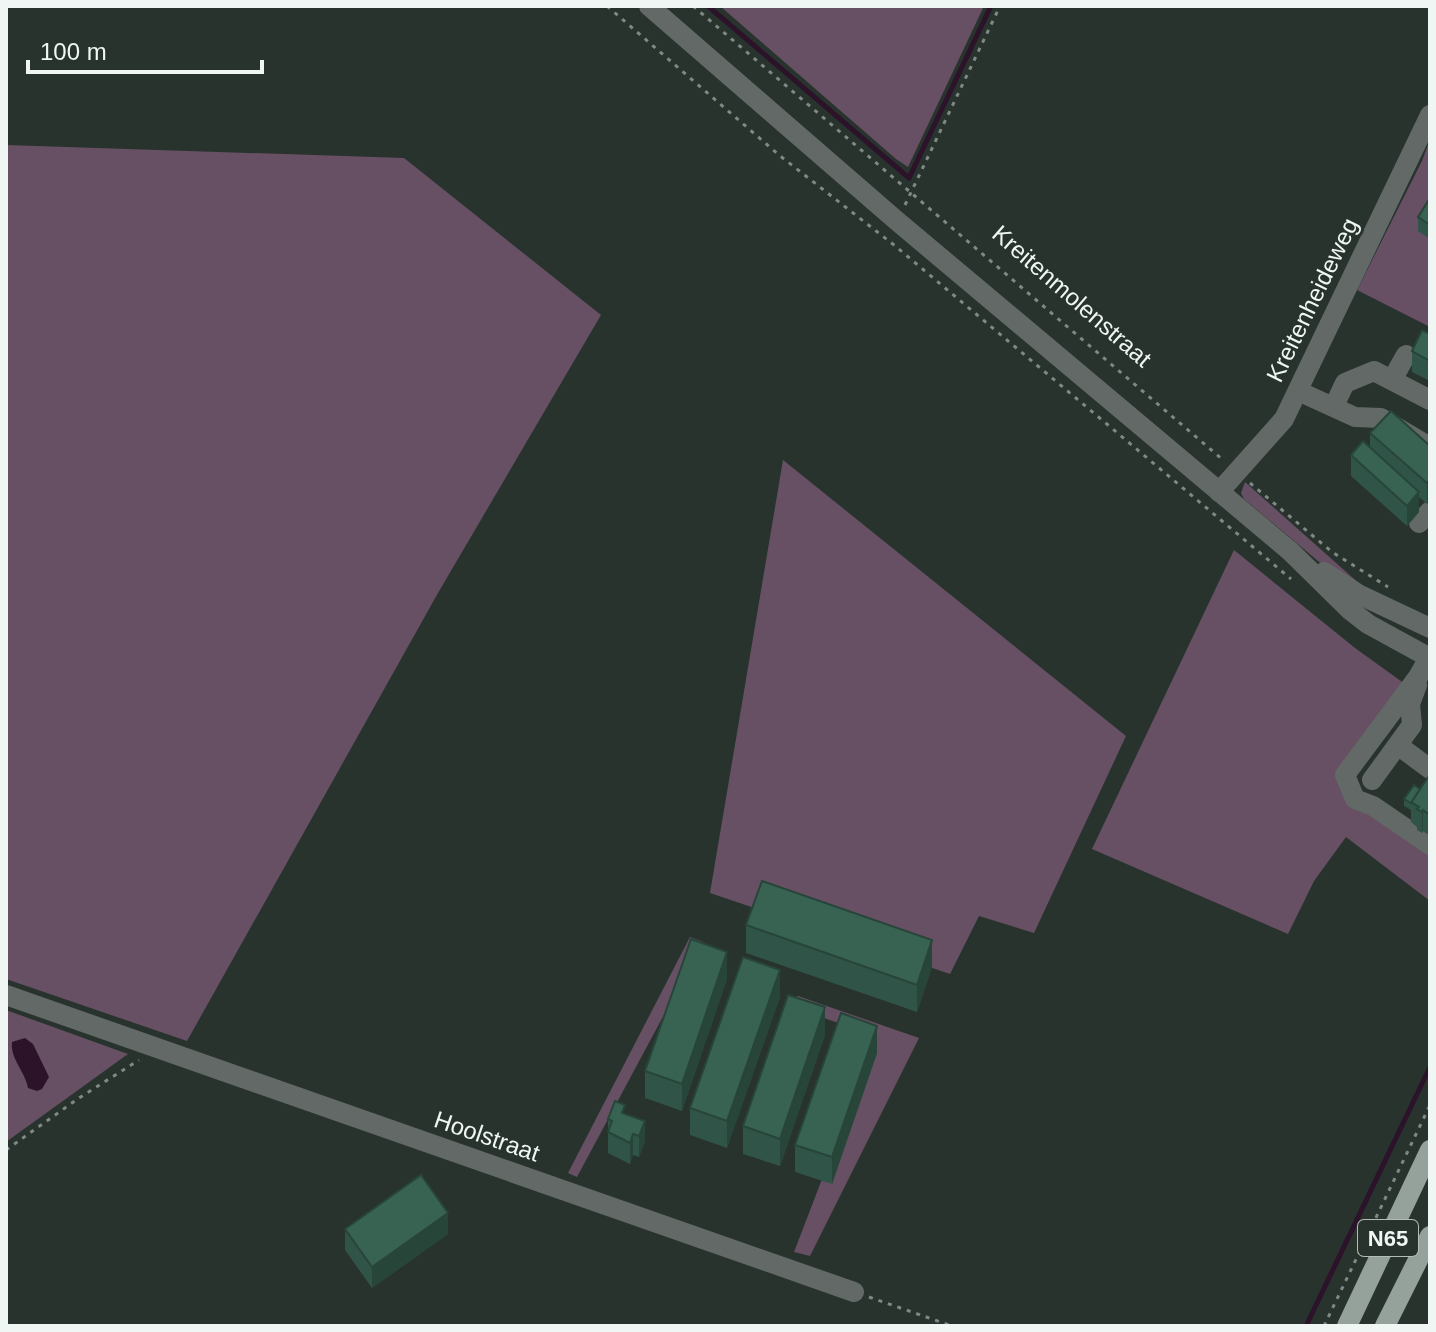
<svg xmlns="http://www.w3.org/2000/svg" width="1436" height="1332" viewBox="0 0 1436 1332" font-family="Arial,sans-serif">
  <style>
    .green { fill: #675063 }
    .water { fill: #2c1329 }
    .lines { fill: none; stroke-linecap: round; stroke-linejoin: round }
    .stream { stroke: #2c1329; stroke-width: 5 }
    .path { stroke: #808985; stroke-width: 3; stroke-dasharray: 4 6; stroke-linecap: butt }
    .minor { stroke: #636966; stroke-width: 20 }
    .major { stroke: #95a19b; stroke-width: 20 }
    .wall { fill: #305447 }
    .shaded-wall { fill: #274539 }
    .building { fill: #386252; stroke: #274539; stroke-width: 2 }
    .labels { text-anchor: middle; dominant-baseline: central; stroke-width: 6; stroke-linejoin: round; paint-order: stroke }
    .shield { fill: #28332e; stroke: #b3bcb8; stroke-width: 2 }
    .shield-label { font-size: 22px; font-weight: bold; fill: #eff6f3 }
    .street-label { font-size: 24px; fill: #eff6f3; stroke: #28332e }
  </style>
  <rect width="100%" height="100%" fill="#28332e"/>
  <g class="green">
    <polygon points="720,6 984,6 908,167 896,159"/>
    <polygon points="1429,142 1430,142 1430,327 1357,290 1422,161"/>
    <polygon points="6,145 404,158 601,315 438,593 187,1041 6,979"/>
    <polygon points="783,460 1126,736 1034,933 979,916 950,974 710,893"/>
    <polygon points="1245,482 1371,594 1324,566 1244,499 1241,493"/>
    <polygon points="1234,550 1355,648 1405,684 1341,773 1430,852 1430,901 1346,837 1314,881 1288,934 1092,849"/>
    <polygon points="690,937 703,942 577,1177 568,1173"/>
    <polygon points="798,996 919,1038 810,1256 794,1252 877,1036 788,1006 788,1001"/>
    <polygon points="6,1010 128,1054 6,1142"/>
  </g>
  <path class="water" d="M25 1038 33 1044 49 1077 42 1089 37 1091 28 1088C25 1071 10 1059 12 1042Z"/>
  <g class="lines">
    <g class="stream">
      <polyline points="708,6 909,178 991,6"/>
      <polyline points="1306,1326 1430,1067"/>
    </g>
    <g class="path">
      <polyline points="607,6 779,155 894,245 1291,579"/>
      <polyline points="693,6 1223,460"/>
      <polyline points="905,205 1000,6"/>
      <polyline points="1250,483 1332,552 1388,587"/>
      <polyline points="6,1150 79,1098 139,1060"/>
      <polyline points="869,1297 952,1326"/>
      <polyline points="1324,1326 1430,1105"/>
    </g>
    <g class="minor">
      <polyline points="649,6 897,221 1290,551 1350,610 1368,624 1430,658"/>
      <polyline points="1392,380 1406,355"/>
      <polyline points="1298,391 1355,417 1381,418 1430,447"/>
      <polyline points="1334,406 1345,383 1374,371 1430,400"/>
      <polyline points="1219,492 1284,419 1430,115"/>
      <polyline points="1419,523 1430,511"/>
      <polyline points="1324,572 1358,594 1430,628"/>
      <polyline points="1430,656 1418,677 1345,775 1355,799 1373,806 1430,845"/>
      <polyline points="1399,746 1430,769"/>
      <polyline points="1372,780 1412,725 1410,704 1417,685"/>
      <polyline points="6,995 854,1292"/>
    </g>
    <g class="major">
      <polyline points="1347,1326 1430,1150"/>
      <polyline points="1385,1326 1430,1236"/>
    </g>
  </g>
  <g class="wall">
    <polygon points="1430,198 1430,239 1418,231 1418,217"/>
    <polygon points="1430,334 1430,381 1412,372 1412,351"/>
    <polygon points="1370,433 1430,446 1430,500 1427,504 1419,497 1419,512 1407,526 1351,476 1351,455 1370,448"/>
    <polygon points="1430,777 1430,836 1423,831 1422,833 1417,830 1417,827 1411,822 1411,810 1404,806 1404,799 1420,789"/>
    <polygon points="746,925 932,967 917,1012 746,953"/>
    <polygon points="727,979 682,1111 645,1098 645,1071"/>
    <polygon points="780,997 727,1148 690,1135 690,1108"/>
    <polygon points="825,1035 780,1166 743,1154 743,1126"/>
    <polygon points="877,1053 832,1184 795,1172 795,1145"/>
    <polygon points="625,1114 645,1142 639,1157 633,1155 630,1164 608,1153 608,1119"/>
    <polygon points="345,1229 448,1234 372,1288 345,1250"/>
  </g>
  <g class="shaded-wall">
    <polygon points="1430,479 1430,500 1427,504 1427,483"/>
    <polygon points="1419,492 1419,512 1407,526 1407,506"/>
    <polygon points="1423,810 1423,831 1422,833 1422,812"/>
    <polygon points="932,940 932,967 917,1012 917,985"/>
    <polygon points="727,952 727,979 682,1111 682,1084"/>
    <polygon points="780,970 780,997 727,1148 727,1121"/>
    <polygon points="825,1007 825,1035 780,1166 780,1139"/>
    <polygon points="877,1026 877,1053 832,1184 832,1157"/>
    <polygon points="645,1121 645,1142 639,1157 639,1136"/>
    <polygon points="633,1134 633,1155 630,1164 630,1143"/>
    <polygon points="448,1213 448,1234 372,1288 372,1267"/>
  </g>
  <g class="building">
    <polygon points="1430,198 1430,225 1418,217"/>
    <polygon points="1422,330 1430,334 1430,361 1412,351"/>
    <polygon points="1391,411 1430,446 1430,479 1427,483 1370,433"/>
    <polygon points="1363,441 1419,492 1407,506 1351,455"/>
    <polygon points="1429,776 1430,777 1430,815 1423,810 1422,812 1417,809 1419,807 1411,802"/>
    <polygon points="1414,785 1420,789 1411,803 1404,799"/>
    <polygon points="762,881 932,940 917,985 746,925"/>
    <polygon points="691,939 727,952 682,1084 645,1071"/>
    <polygon points="743,957 780,970 727,1121 690,1108"/>
    <polygon points="788,995 825,1007 780,1139 743,1126"/>
    <polygon points="841,1013 877,1026 832,1157 795,1145"/>
    <polygon points="615,1101 625,1105 622,1113 645,1121 639,1136 633,1134 630,1143 608,1132 612,1121 608,1119"/>
    <polygon points="421,1175 448,1213 372,1267 345,1229"/>
  </g>
  <g class="labels">
    <rect class="shield" x="1358" y="1220" width="60" height="36" rx="6"/>
    <g class="shield-label">
      <text x="1388" y="1238">N65</text>
    </g>
    <g class="street-label">
      <text transform="translate(1072 296) rotate(41)">Kreitenmolenstraat</text>
      <text transform="translate(1312 300) rotate(-64)">Kreitenheideweg</text>
      <text transform="translate(487 1136) rotate(19)">Hoolstraat</text>
    </g>
  </g>
  <rect width="1436" height="1332" fill="none" stroke="#eff6f3" stroke-width="16"/>
  <path d="M28 60v12h234v-12" fill="none" stroke="#eff6f3" stroke-width="4"/>
  <text x="40" y="60" font-size="24" fill="#eff6f3" stroke="#28332e" stroke-width="6" paint-order="stroke">100 m</text>
</svg>
